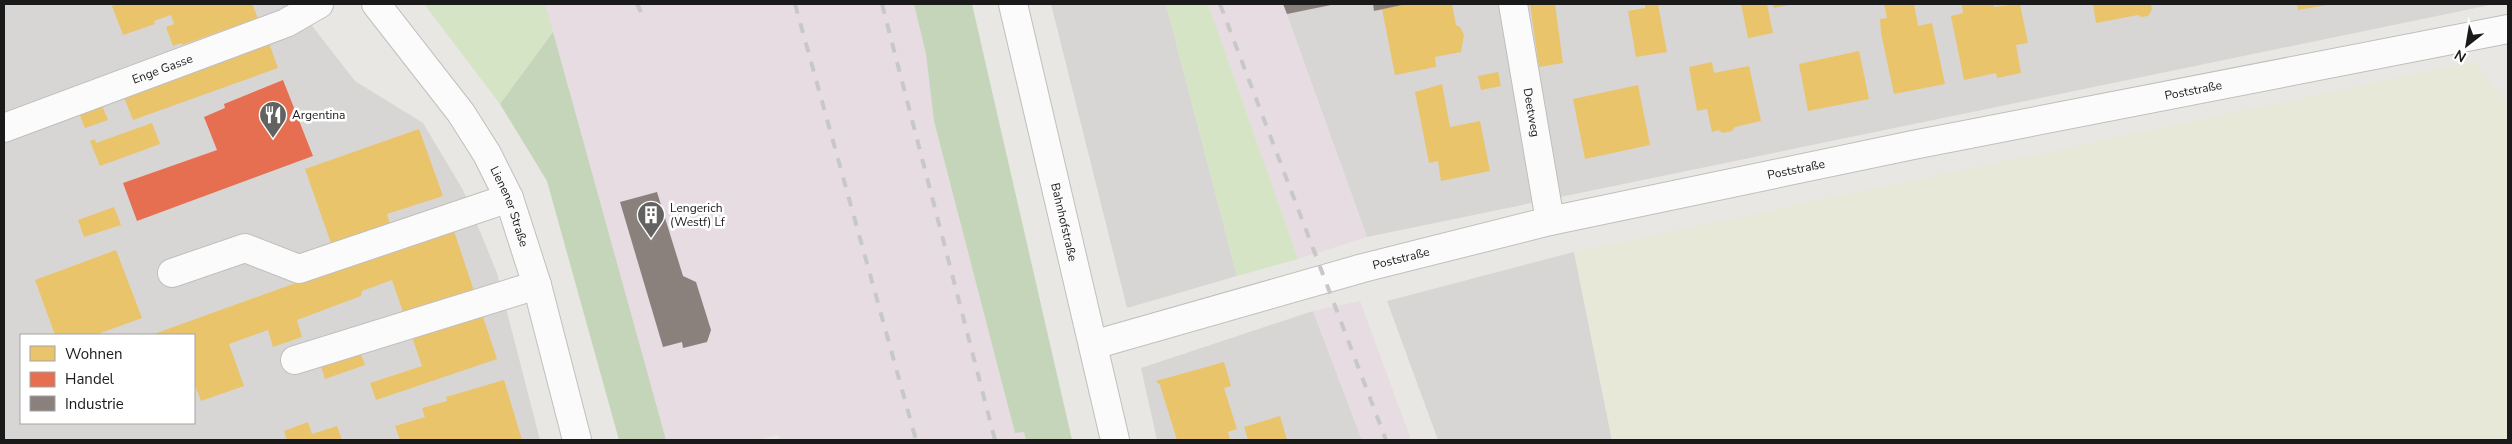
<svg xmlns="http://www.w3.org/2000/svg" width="2512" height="444" viewBox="0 0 2512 444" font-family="'Nunito Sans',sans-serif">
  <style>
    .residential { fill: #d8d6d4; fill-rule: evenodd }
    .industrial { fill: #e6dce1 }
    .religious { fill: #d7d6d4 }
    .farmland { fill: #e7e8d7 }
    .grass { fill: #d5e4c4 }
    .forest { fill: #c4d5ba }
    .homes { fill: #e9c46a }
    .shops { fill: #e76f51 }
    .industry { fill: #8a817c }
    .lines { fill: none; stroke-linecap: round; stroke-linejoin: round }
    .minor-casing { stroke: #c0bfbd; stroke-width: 30 }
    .minor { stroke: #fcfbfb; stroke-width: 28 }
    .rail { stroke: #c9c8c8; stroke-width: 4; stroke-dasharray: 10 10; stroke-linecap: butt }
    .labels { text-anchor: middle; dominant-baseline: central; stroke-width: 5; stroke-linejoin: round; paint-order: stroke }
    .street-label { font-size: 12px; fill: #1a1a1a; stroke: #fff }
    .poi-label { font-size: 12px; fill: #1a1a1a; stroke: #fff; text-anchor: start }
  </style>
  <rect width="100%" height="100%" fill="#e9e7e3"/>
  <g class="residential">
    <path d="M4 4H295L355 81 423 123 463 190 497 273 540 440H4ZM21 335H194V423H21Z"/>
    <polygon points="1283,4 2495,4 1367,237"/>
    <polygon points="1313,311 1362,440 1157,440 1141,368"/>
  </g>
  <g class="industrial">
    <polygon points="545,4 914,4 926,54 934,121 1015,433 1024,432 1026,440 781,440 778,435 758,440 666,440"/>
    <polygon points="1208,4 1283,4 1367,237 1298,259"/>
    <polygon points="1360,301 1411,440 1362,440 1313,311"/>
  </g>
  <g class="religious">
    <polygon points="1051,4 1166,4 1237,276 1127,308"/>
    <polygon points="1574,252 1612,440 1438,440 1387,301"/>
  </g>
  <polygon class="farmland" points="2473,62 2508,103 2508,440 1612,440 1574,252"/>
  <g class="grass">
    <polygon points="424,4 545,4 553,32 500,104"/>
    <polygon points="1166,4 1208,4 1298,259 1237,276"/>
  </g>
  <g class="forest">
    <polygon points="914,4 972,4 1072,440 1026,440 1024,432 1015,433 934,121 926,54"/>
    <polygon points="553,32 666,440 619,440 547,181 500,104"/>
  </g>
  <g class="homes">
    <polygon points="118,4 252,4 258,18 182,45 181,43 173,46 166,27 174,24 171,15 154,21 155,24 123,35 112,6"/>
    <polygon points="1407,4 1452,4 1456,25 1460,27 1464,35 1461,52 1435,57 1436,67 1395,75 1382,9"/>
    <polygon points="1530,4 1555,4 1563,63 1539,67"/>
    <polygon points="1645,4 1658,4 1667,52 1636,57 1628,11 1645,8"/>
    <polygon points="1741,4 1767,4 1773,33 1748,38"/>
    <polygon points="1773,4 1789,4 1789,5 1774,8"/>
    <polygon points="1884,4 1914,4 1918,26 1932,23 1945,84 1894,94 1881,33 1880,19 1887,18"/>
    <polygon points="1968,4 1994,4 1994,7 2020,4 2028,43 2016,45 2021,73 1997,78 1996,73 1964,80 1951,16 1963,13 1962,5"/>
    <polygon points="2093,4 2151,4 2152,10 2148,16 2141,17 2138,15 2096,23"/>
    <polygon points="2297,4 2327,4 2327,5 2298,10"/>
    <polygon points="269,43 278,68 133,120 123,95"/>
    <polygon points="1859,51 1869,99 1808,111 1799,64"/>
    <polygon points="1712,62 1714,73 1749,66 1761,121 1735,127 1732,131 1723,133 1718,130 1712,132 1707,109 1697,111 1689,67"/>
    <polygon points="1498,72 1501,86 1481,90 1478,76"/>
    <polygon points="1442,84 1450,127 1480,121 1490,171 1441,181 1438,161 1429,163 1415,92"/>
    <polygon points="1638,85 1650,145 1585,159 1573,99"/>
    <polygon points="101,103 108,120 85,128 78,111"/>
    <polygon points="152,123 160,144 100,166 90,141 95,139 96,143"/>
    <polygon points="419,129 443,196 387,214 390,225 332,246 305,169"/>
    <polygon points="114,207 121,225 84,237 78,220"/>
    <polygon points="454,231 474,291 404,315 392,280 362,291 361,296 297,320 302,337 273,347 268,330 229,344 244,386 201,401 194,383 194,335 151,335 385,251 385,254"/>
    <polygon points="116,250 142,318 95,335 55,335 35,280"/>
    <polygon points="480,308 497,359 376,400 370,383 422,366 410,331"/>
    <polygon points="358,346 365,365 325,379 319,360"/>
    <polygon points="1224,362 1231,386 1224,388 1237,429 1228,432 1230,440 1177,440 1160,385 1156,381"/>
    <polygon points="504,380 522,440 400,440 395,426 425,417 422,408 447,401 446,397"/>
    <polygon points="1280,416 1287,440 1248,440 1244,427"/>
    <polygon points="308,422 312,434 337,426 342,440 287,440 284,431"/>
  </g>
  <polygon class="shops" points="283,80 313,156 137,221 123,183 217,150 204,117 225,108 224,104"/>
  <g class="industry">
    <polygon points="1283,4 1331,4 1331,5 1287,14"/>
    <polygon points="1373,4 1402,4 1402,5 1374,11"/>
    <polygon points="657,192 683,276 696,282 711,330 707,342 683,348 682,342 663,347 620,202"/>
  </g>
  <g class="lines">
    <defs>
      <g id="minor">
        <path id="s1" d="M376 4 461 113 487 154 509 198 537 285 577 440"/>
        <path id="s2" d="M1013 4 1115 440"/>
        <path id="s3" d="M1513 4 1550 221"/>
        <path id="s4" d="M4 128 286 23 319 4"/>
        <polyline points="172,273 245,248 299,269 509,198"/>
        <path id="s5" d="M1093 345 1363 268 1550 221 1913 145 2508 29"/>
        <polyline points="295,360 537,285"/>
      </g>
    </defs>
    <use href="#minor" class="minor-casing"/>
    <use href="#minor" class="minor"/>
    <g class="rail">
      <polyline points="637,4 641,12"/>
      <polyline points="795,4 916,440"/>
      <polyline points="882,4 995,440"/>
      <polyline points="1220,4 1386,440"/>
    </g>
  </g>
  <defs>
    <symbol id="restaurant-pin" viewBox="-11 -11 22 30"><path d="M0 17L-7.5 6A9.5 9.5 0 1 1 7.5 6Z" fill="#626260" stroke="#fff"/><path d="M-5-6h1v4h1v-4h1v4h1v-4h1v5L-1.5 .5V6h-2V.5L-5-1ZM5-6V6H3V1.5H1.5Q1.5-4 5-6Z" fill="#fff"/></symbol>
    <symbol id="building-pin" viewBox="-11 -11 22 30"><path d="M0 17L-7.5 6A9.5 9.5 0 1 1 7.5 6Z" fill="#626260" stroke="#fff"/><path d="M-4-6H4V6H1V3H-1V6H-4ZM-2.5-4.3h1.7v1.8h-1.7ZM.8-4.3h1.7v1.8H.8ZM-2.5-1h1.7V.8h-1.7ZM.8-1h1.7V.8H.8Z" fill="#fff"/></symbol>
  </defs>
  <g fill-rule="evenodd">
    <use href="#restaurant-pin" x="257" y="99" width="32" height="43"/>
    <use href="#building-pin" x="635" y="199" width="32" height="43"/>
  </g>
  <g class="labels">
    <g class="street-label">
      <text stroke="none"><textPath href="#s4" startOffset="169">Enge Gasse</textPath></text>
      <text stroke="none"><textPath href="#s5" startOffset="1130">Poststraße</textPath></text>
      <text stroke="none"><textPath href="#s3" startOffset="110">Deetweg</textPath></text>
      <text stroke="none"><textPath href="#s5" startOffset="725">Poststraße</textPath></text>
      <text stroke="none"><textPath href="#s1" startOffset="244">Lienener Straße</textPath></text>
      <text stroke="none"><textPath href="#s2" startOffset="224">Bahnhofstraße</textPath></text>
      <text stroke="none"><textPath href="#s5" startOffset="320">Poststraße</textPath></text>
    </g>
    <g class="poi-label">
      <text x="292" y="115">Argentina</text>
      <text x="670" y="208">Lengerich<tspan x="670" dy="14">(Westf) Lf</tspan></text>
    </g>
  </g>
  <rect width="2512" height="444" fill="none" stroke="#1a1a1a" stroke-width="10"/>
  <rect x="20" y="334" width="175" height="90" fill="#ffffff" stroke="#a3a3a3"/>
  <rect x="30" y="346" width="25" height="15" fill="#e9c46a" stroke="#a3a3a3"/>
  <text x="65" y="359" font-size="15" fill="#1a1a1a">Wohnen</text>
  <rect x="30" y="372" width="25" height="15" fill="#e76f51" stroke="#a3a3a3"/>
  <text x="65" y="384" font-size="15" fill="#1a1a1a">Handel</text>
  <rect x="30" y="396" width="25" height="15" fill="#8a817c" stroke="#a3a3a3"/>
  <text x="65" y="409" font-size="15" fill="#1a1a1a">Industrie</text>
  <g transform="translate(2467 45) rotate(211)" stroke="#ffffff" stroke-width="4" paint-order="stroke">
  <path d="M0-4L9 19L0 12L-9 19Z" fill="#1a1a1a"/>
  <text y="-8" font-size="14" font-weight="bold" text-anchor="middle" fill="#1a1a1a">N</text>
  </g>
</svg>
